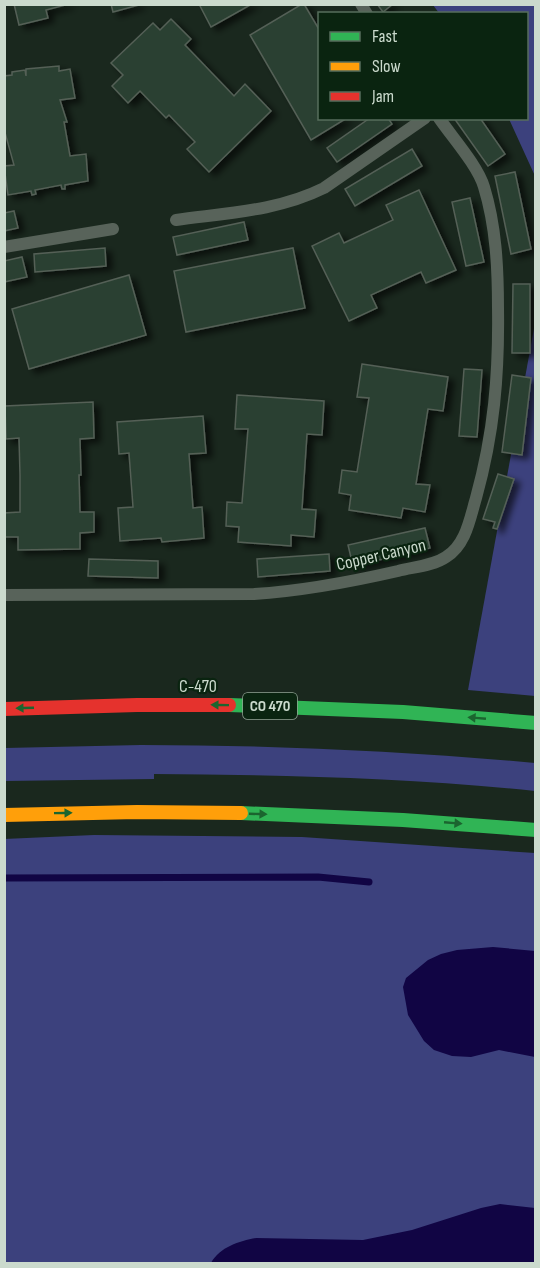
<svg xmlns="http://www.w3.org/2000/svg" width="540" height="1268" viewBox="0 0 540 1268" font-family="'Sofia Sans Condensed',sans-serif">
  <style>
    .green { fill: #3c417d }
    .water { fill: #110544 }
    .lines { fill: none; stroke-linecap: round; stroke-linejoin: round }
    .stream { stroke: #110544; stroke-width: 7 }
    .building { fill: #2a4031; stroke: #546057; stroke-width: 1.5; filter: url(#shadow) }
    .lane { stroke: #58635a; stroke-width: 12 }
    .fast { stroke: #30b455; stroke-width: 14 }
    .slow { stroke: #ff9f0a; stroke-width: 14 }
    .jam { stroke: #e5322d; stroke-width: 14 }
    .oneway { fill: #1b652f }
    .labels { text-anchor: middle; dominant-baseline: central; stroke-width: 4.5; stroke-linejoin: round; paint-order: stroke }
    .shield { fill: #0a2410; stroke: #91a394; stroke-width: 1.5 }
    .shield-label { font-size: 16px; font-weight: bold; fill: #cbdacd }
    .street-label { font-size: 18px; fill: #cbdacd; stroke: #0a2410 }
  </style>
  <defs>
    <filter id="shadow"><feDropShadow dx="6" dy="4" stdDeviation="3" flood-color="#0009"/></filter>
  </defs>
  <rect width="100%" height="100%" fill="#1a281e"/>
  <g class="green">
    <polygon points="433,5 535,5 535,176 509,119 526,118 526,14 439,13"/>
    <polygon points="535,323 535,696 468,690"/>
    <path d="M141 745C273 745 404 751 535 763V791C409 778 282 775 154 774V779L5 781V748Z"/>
    <polygon points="94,835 302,837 535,853 535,1263 5,1263 4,839"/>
  </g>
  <g class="water">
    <polygon points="493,947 535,951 535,1057 499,1050 471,1057 452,1056 434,1050 424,1041 408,1015 403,987 406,978 428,960 441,954 457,950"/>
    <path d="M500 1204 535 1208V1263H211C220 1247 239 1241 256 1238L363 1240 412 1230 481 1208Z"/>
  </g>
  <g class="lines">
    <polyline class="stream" points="4,878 318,877 369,882"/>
  </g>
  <g class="building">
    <polygon points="14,4 69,4 46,10 48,18 19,25"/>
    <polygon points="111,4 139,4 139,5 113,12"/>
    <polygon points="199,4 252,4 211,27"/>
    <polygon points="302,4 304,4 320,31 320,118 347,118 311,140 250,35"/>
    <polygon points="377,4 393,4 383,12"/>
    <polygon points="171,19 191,39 185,45 234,96 245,84 271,111 209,172 187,149 195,142 169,115 166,118 140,91 128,103 112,86 123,75 111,63 153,23 160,30"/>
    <polygon points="59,66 59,71 70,69 75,98 60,100 67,122 64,122 70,156 86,154 88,181 65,185 65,189 62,189 61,185 35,190 36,194 32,195 31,191 8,195 4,166 14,165 4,129 4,76 12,75 12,72 25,70 26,76 26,69"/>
    <polygon points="370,118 388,118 392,124 337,162 327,148"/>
    <polygon points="454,118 480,118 505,154 488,166"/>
    <polygon points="412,149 422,166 355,206 345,189"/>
    <polygon points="515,172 531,249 511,254 495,176"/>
    <polygon points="419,190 456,270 426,283 421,272 371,295 377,308 349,321 312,246 339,233 344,243 393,220 386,205"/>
    <polygon points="470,198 484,262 466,266 452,202"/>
    <polygon points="14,211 18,228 4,231 4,213"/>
    <polygon points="244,222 248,240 177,255 173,237"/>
    <polygon points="105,248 106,266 35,272 34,254"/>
    <polygon points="293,248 305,308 186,332 174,271"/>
    <polygon points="22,257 27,277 4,282 4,261"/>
    <polygon points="129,275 146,335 29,369 12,309"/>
    <polygon points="513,284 530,284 530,353 512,353"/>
    <polygon points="362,364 448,377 443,411 428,409 416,484 430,485 425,512 403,508 401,518 349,510 351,495 339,493 342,470 357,472 369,398 357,397"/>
    <polygon points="464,369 482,370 477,437 459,436"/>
    <polygon points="512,375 531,378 522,455 502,452"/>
    <polygon points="237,395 324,401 322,435 307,434 302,509 316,510 314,537 291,535 291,546 238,542 239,527 226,526 227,502 242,503 248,429 235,429"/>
    <polygon points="93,402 94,438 80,439 81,475 79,475 80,512 94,512 94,532 80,533 80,549 18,550 18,537 5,537 4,513 20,512 20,475 19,438 6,439 5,406"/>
    <polygon points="203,416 206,453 189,454 193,508 202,507 204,538 162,542 161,538 120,541 118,508 133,507 129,453 119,454 117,422"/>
    <polygon points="498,474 514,479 497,529 493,528 495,522 483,519"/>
    <polygon points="425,528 430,548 353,566 348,545"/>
    <polygon points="329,554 330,571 258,577 257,559"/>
    <polygon points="89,559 158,561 158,578 88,576"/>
  </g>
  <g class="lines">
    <g class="lane">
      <polyline points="361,4 367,14"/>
      <path d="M176 220C226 213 278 211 324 188L425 118"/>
      <polyline points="4,247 113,229"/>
      <path d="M4 595 254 594C303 591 350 582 398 571 413 567 433 566 446 557 466 545 470 518 476 498 494 433 499 375 498 308 498 268 496 226 484 187 478 166 452 137 439 118"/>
    </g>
    <g class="fast">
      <polyline points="229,705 403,712 536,723"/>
      <polyline points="241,813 403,820 536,830"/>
    </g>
    <polyline class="slow" points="4,815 137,812 241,813"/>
    <polyline class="jam" points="4,709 137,705 229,705"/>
  </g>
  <defs><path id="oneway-solid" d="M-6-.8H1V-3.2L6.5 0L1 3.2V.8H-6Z" transform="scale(1.5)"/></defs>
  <g class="oneway">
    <use href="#oneway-solid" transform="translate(220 705) rotate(-179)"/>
    <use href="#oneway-solid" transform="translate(25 708) rotate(178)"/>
    <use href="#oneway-solid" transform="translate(477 718) rotate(-175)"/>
    <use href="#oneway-solid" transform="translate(63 813) rotate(-1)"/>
    <use href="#oneway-solid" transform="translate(258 814) rotate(2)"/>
    <use href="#oneway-solid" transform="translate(453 823) rotate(5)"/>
  </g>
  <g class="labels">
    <rect class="shield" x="243" y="693" width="54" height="26" rx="4.5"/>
    <g class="shield-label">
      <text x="270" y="706">CO 470</text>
    </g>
    <g class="street-label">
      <text transform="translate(381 555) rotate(-13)">Copper Canyon</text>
      <text x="198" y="686">C-470</text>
    </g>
  </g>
  <rect width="540" height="1268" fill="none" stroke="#cbdacd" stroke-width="12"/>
  <rect x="318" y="12" width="210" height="108" fill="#0a2410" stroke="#576d5c" stroke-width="1.5"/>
  <rect x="330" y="32" width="30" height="9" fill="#30b455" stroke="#576d5c" stroke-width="1.5"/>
  <text x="372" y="42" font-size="18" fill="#cbdacd">Fast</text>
  <rect x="330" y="62" width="30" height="9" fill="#ff9f0a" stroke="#576d5c" stroke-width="1.5"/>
  <text x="372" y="72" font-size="18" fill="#cbdacd">Slow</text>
  <rect x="330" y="92" width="30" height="9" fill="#e5322d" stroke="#576d5c" stroke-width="1.5"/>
  <text x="372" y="102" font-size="18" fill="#cbdacd">Jam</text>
</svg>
